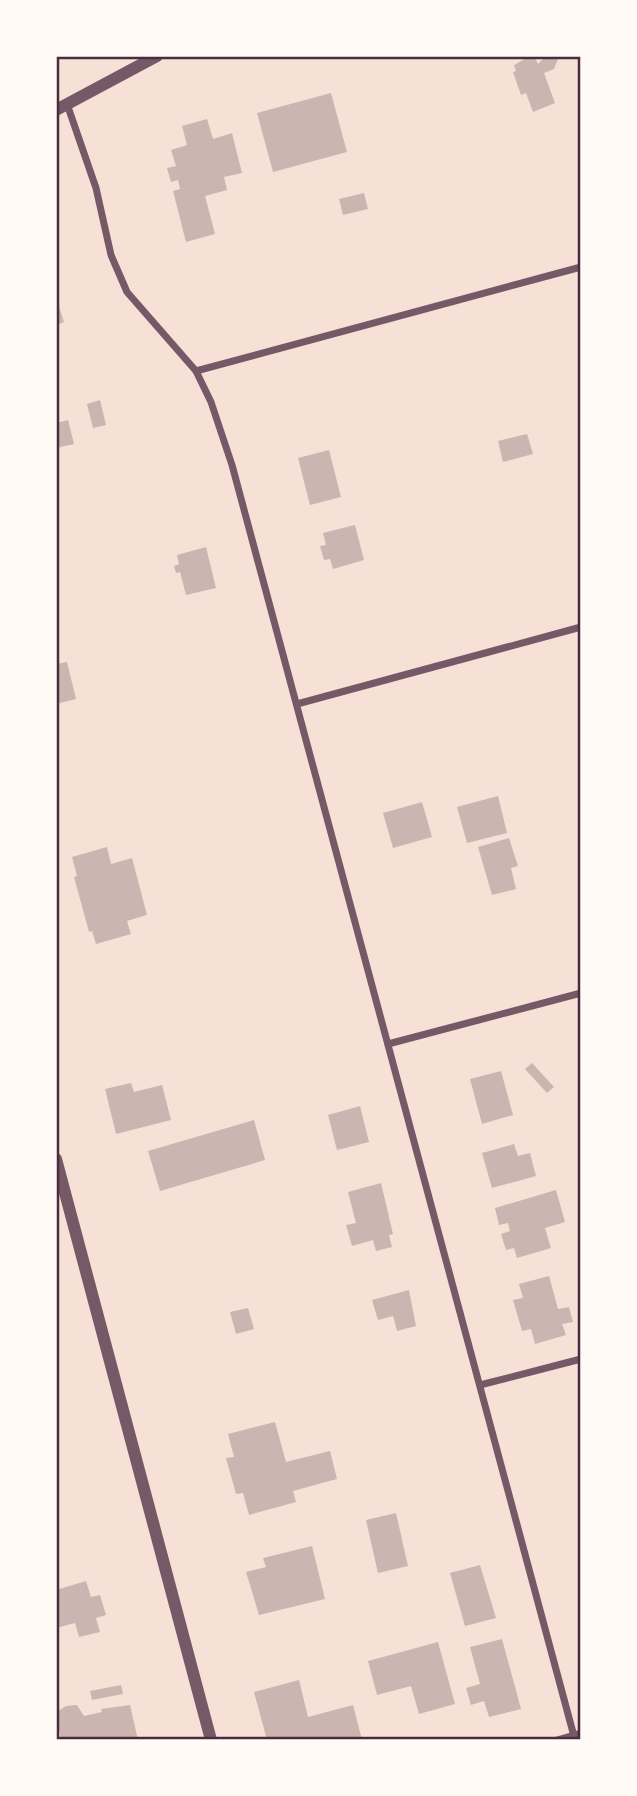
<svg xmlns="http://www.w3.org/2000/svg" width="637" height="1796" viewBox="0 0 637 1796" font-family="Raleway,sans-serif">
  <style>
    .building { fill: #ccb4b1 }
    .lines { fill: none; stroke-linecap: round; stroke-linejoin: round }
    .minor { stroke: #755966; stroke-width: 7 }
    .tertiary { stroke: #755966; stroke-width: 12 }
    .neatline { fill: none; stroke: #4a2c40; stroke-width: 2.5 }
  </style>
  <rect width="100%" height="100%" fill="#f7e1d7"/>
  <g class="building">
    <polygon points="530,56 534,56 538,64 546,56 559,56 554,69 544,73 555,103 533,112 526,93 521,95 513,72 516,71 514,65"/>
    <polygon points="331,93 347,152 273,172 257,113"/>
    <polygon points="207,119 213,139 232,133 242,173 224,177 227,190 205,196 215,234 186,242 173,191 180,189 178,180 171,182 167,168 176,166 171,150 187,145 182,126"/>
    <polygon points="364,193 368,209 343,215 339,199"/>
    <polygon points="56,297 64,322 56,325"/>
    <polygon points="100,400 106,425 93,428 87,404"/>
    <polygon points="68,420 74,444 56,448 56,423"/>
    <polygon points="527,434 533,454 503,462 498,441"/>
    <polygon points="329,450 341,497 310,505 298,458"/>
    <polygon points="355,525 364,560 333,569 330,559 324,560 320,546 326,545 323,533"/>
    <polygon points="206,547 216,588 186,595 180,572 176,573 174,566 179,564 177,555"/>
    <polygon points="67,662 76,699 56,704 56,664"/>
    <polygon points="498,796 507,833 467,843 457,807"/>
    <polygon points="422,802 432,837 393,848 383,813"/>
    <polygon points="509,838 518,866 511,868 516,889 492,895 478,847"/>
    <polygon points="107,847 111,864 132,858 147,915 127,921 131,934 96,944 92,931 89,932 74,877 77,876 72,857"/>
    <polygon points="532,1063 554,1087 547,1093 525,1069"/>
    <polygon points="501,1071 513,1115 482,1124 470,1079"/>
    <polygon points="131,1083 134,1092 162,1085 171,1120 116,1134 105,1089"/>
    <polygon points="360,1106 369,1142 337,1150 328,1115"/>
    <polygon points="254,1120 265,1160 160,1191 148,1151"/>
    <polygon points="514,1144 518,1156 530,1153 536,1176 492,1188 482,1153"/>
    <polygon points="381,1183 393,1234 389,1235 392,1247 376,1251 373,1240 352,1246 346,1225 356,1223 348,1192"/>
    <polygon points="556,1190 565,1222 545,1228 551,1248 517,1258 514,1248 506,1250 501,1234 510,1231 508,1223 499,1225 495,1208"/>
    <polygon points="549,1276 558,1309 569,1307 573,1322 562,1324 566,1335 535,1344 531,1329 522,1331 513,1300 523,1298 519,1284"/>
    <polygon points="409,1290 416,1326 397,1331 393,1316 378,1320 372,1300"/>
    <polygon points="248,1308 254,1329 236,1334 230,1312"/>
    <polygon points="275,1422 286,1462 330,1451 337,1479 293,1491 296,1502 249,1515 243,1493 236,1494 226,1458 234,1457 228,1434"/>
    <polygon points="396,1513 408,1566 378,1573 366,1520"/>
    <polygon points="312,1546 325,1599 259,1615 246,1572 266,1567 263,1558"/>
    <polygon points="480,1565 496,1618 465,1626 450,1573"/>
    <polygon points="86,1581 91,1597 100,1595 106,1615 96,1618 100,1632 79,1637 75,1623 56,1628 56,1590"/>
    <polygon points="502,1639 521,1709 489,1717 484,1701 471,1705 466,1688 480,1684 470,1647"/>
    <polygon points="438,1642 455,1704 419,1714 411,1686 377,1695 368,1661"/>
    <polygon points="299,1680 308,1717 353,1705 362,1740 267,1740 254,1692"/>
    <polygon points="121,1685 123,1694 92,1700 90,1691"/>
    <polygon points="77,1705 84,1716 102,1712 101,1709 130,1705 138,1740 61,1740 56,1712 66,1706"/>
  </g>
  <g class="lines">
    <g class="minor">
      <polyline points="67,104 96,188 111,255 127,292 196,371 211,402 232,465 575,1740"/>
      <polyline points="196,371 581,267"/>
      <polyline points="297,704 581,627"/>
      <polyline points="388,1044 581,993"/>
      <polyline points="480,1385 581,1359"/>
      <polyline points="557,1740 581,1733"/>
    </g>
    <g class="tertiary">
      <polyline points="56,110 157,56"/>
      <polyline points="56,1159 211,1740"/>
    </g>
  </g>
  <rect width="637" height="1796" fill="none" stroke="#fffaf5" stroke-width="116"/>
  <rect x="58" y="58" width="521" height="1680" class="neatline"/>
</svg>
